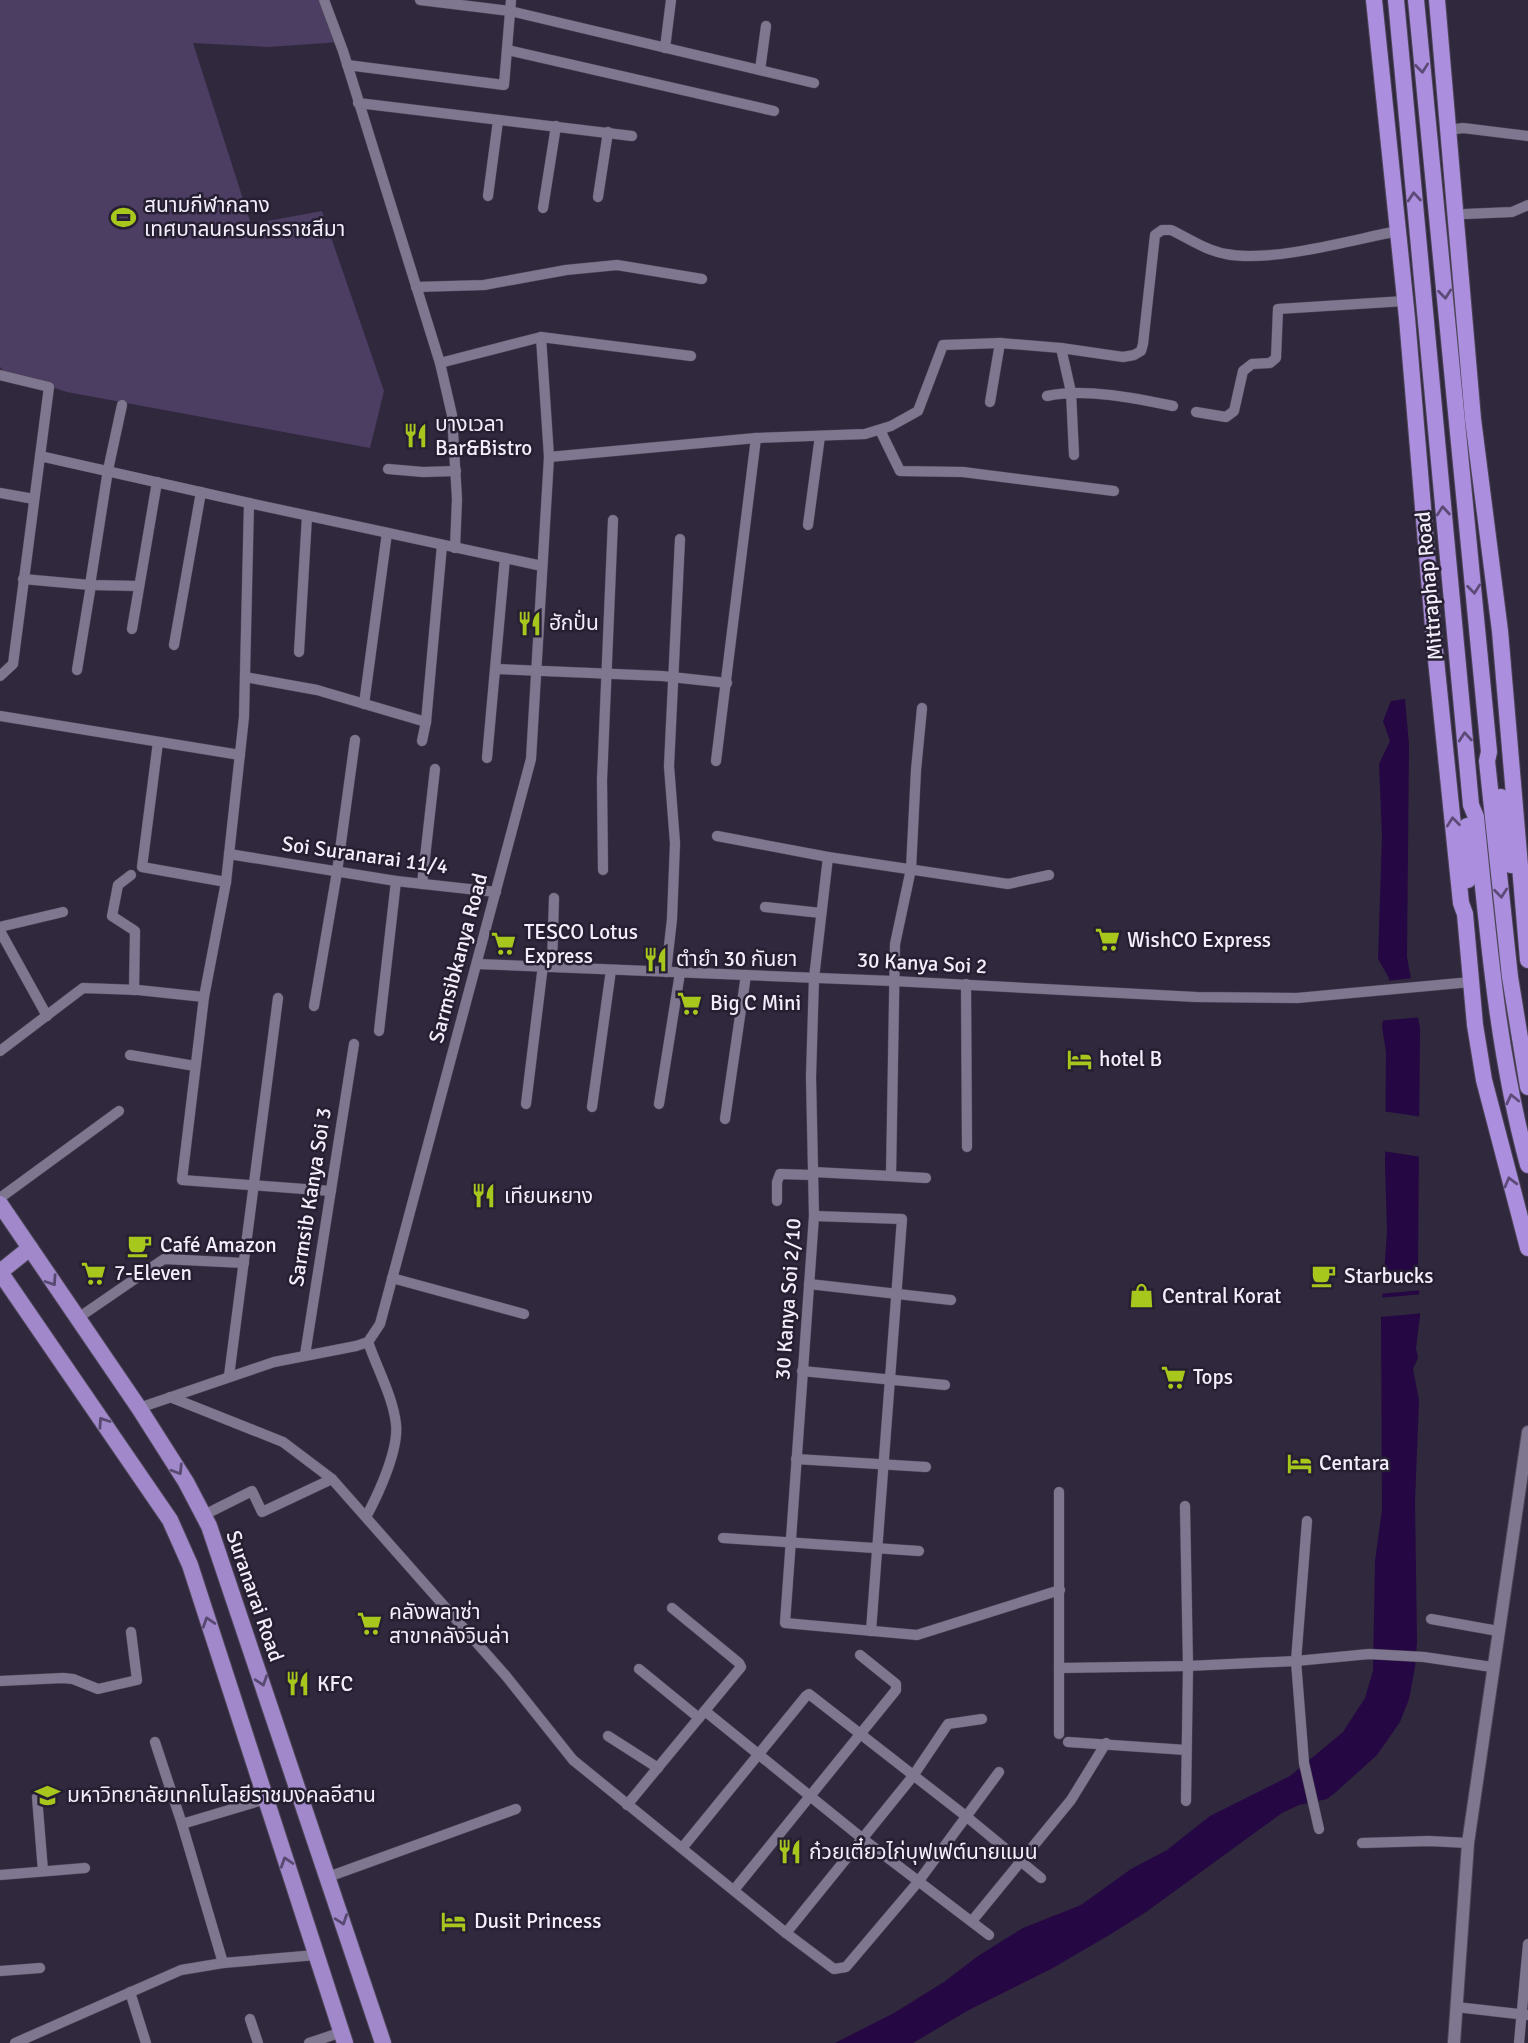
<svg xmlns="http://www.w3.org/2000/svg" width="1528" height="2043" viewBox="0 0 1528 2043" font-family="Signika,'Noto Sans Thai',sans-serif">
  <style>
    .green { fill: #4c3d63 }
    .water { fill: #250743 }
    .pier { fill: #30283d }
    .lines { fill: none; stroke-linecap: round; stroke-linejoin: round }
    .minor-casing { stroke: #4d4657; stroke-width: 11 }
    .tertiary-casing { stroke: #4d4657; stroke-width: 14 }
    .primary-casing { stroke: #4d4657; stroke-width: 18 }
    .trunk-casing { stroke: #4d4657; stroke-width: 18 }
    .minor { stroke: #7f778f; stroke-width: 10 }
    .tertiary { stroke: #7f778f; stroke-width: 12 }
    .primary { stroke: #a188ca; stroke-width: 16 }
    .trunk { stroke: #ac8ede; stroke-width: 16 }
    .oneway { stroke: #5c4b77 }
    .oneway2 { stroke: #57496f }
    .labels { text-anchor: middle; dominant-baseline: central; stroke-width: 5; stroke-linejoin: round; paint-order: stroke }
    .poi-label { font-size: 21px; fill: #f3eefc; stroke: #261f32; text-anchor: start }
    .street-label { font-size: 21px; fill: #f3eefc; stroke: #261f32 }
  </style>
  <rect width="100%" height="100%" fill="#30283d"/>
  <polygon class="green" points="0,0 324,0 340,42 268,47 193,43 251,224 322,211 384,391 370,448 67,392 5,372 0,367"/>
  <polygon class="water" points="1405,699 1409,745 1407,957 1420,1028 1418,1265 1420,1316 1416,1348 1418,1358 1413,1369 1419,1400 1415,1502 1417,1642 1415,1667 1409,1699 1400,1722 1377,1755 1336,1792 1327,1799 1299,1805 1282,1813 1146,1912 1111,1934 1051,1969 967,2011 913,2043 835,2043 894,2013 944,1982 978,1956 1023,1928 1081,1905 1131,1869 1167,1850 1210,1816 1290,1776 1343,1732 1365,1698 1373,1671 1375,1561 1382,1510 1381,1315 1387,1232 1385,1164 1386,1052 1382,1027 1389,978 1378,959 1382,837 1379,764 1390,741 1383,721 1391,701"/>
  <g class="pier">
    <polygon points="1414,978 1422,1017 1379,1021 1385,981"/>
    <polygon points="1382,1111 1423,1117 1422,1157 1382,1151"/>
    <polygon points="1422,1271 1423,1290 1379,1294 1381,1275"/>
    <polygon points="1423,1294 1424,1313 1380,1317 1379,1298"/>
  </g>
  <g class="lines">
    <defs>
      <g id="minor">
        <polyline points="324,0 343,51 440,363 452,415 457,499 455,548"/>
        <polyline points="420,0 510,11 814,83"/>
        <polyline points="665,48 671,0"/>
        <polyline points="508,50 774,111"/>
        <polyline points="347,65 504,85 511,0"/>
        <polyline points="760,70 766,26"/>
        <polyline points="358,103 632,136"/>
        <polyline points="1449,130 1463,128 1528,136"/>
        <polyline points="488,196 498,121"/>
        <polyline points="598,197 608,132"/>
        <polyline points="543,208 556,126"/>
        <polyline points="1465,214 1512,212 1528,205"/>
        <polyline points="416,287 484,285 566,270 617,265 702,279"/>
        <polyline points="1061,348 1071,392 1074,455"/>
        <polyline points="440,363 541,337 691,356"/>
        <polyline points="0,375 49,387 13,664 0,676"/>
        <path d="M1047 396C1085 388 1135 398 1173 406"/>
        <polyline points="990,402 1000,343"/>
        <polyline points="1196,412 1226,417 1234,411 1243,371 1252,364 1270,363 1276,358 1278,309 1405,301"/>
        <polyline points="880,430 900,471 963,472 1114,491"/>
        <polyline points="40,456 249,503"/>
        <path d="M549 457 756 438 865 434 891 426 918 411 943 345 1000 343 1061 348 1123 357 1134 355 1141 351 1143 344 1155 235 1162 230H1171C1188 238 1207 251 1226 254 1271 263 1351 240 1398 231"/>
        <polyline points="388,469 423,472 456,471"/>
        <polyline points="0,493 34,499"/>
        <polyline points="808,525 820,436"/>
        <polyline points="23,579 90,585 139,586"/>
        <polyline points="90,585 108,470 122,405"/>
        <polyline points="132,629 157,482"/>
        <polyline points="174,645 201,492"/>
        <polyline points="299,652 307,516"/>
        <polyline points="496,669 662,676 727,683"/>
        <polyline points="77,670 91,585"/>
        <polyline points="245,677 317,690 426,722"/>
        <polyline points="364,704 387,533"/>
        <polyline points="0,716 240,755"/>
        <polyline points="422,741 426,722 442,545"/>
        <polyline points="158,742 142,867 226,882"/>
        <polyline points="487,758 505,558"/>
        <polyline points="716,761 756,438"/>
        <polyline points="717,836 828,857 1008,884 1049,875"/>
        <polyline points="229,854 396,881 496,892"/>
        <polyline points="828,857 814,978 811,1077 814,1216 785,1623 917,1635 1060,1590"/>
        <polyline points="603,870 602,780 613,520"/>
        <polyline points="131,875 118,885 112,916 135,931 134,990"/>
        <polyline points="422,884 435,769"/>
        <polyline points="765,907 821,913"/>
        <polyline points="0,927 63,912"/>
        <polyline points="0,931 47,1016"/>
        <polyline points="477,964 893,981 1196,997 1297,998 1471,982"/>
        <polyline points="552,966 554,898"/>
        <polyline points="666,972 672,919 675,843 669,766 680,539"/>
        <polyline points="966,984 967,1147"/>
        <polyline points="204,997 182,1180 331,1191"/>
        <polyline points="314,1006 337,872 355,740"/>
        <polyline points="379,1031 396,881"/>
        <polyline points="0,1051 83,988 138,990 204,997 226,882 244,717 249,503 542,566"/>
        <polyline points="130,1055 195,1066"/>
        <polyline points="526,1104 543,965"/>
        <polyline points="659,1104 680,973"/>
        <polyline points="592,1107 611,970"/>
        <polyline points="725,1119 746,975"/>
        <polyline points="813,1172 891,1176 895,944 911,869 916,770 922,708"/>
        <polyline points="891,1176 926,1178"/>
        <polyline points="0,1198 119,1111"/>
        <polyline points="777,1201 777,1182 780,1174 812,1175"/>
        <polyline points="814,1216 902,1219 871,1631"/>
        <polyline points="392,1278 524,1314"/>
        <polyline points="809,1284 951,1300"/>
        <polyline points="78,1318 164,1259 244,1263"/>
        <polyline points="305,1355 354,1044"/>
        <polyline points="802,1371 945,1385"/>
        <polyline points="229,1376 278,998"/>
        <polyline points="170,1397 283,1442 332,1479 506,1676 573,1760 786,1933 834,1969 846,1967 918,1882 999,1772"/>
        <polyline points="139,1408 274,1362 356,1346 368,1342 380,1324 531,759 549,457 541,337"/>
        <polyline points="796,1459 926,1467"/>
        <polyline points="1059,1492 1059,1734"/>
        <polyline points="1185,1506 1188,1666 1186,1801"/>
        <polyline points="202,1516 252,1491 262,1512 332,1479"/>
        <path d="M366 1517C378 1495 399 1450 396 1424 393 1397 377 1368 368 1342"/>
        <polyline points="1307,1521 1296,1661 1304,1763 1319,1829"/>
        <polyline points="723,1538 919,1551"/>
        <polyline points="1431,1619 1498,1631"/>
        <polyline points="1059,1668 1188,1666 1296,1661 1369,1654 1424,1657 1492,1667"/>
        <polyline points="639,1669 699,1718"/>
        <polyline points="0,1681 63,1678 73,1679 98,1689 137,1680 131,1632"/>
        <polyline points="705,1711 863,1839 989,1935"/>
        <polyline points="608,1736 658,1768"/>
        <polyline points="155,1742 182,1824 223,1963"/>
        <polyline points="1068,1742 1186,1750"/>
        <polyline points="37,1797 43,1871"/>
        <polyline points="627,1805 741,1667 739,1663 672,1608"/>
        <polyline points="182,1824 266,1799"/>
        <polyline points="1362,1843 1429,1841 1468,1843"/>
        <polyline points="683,1847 806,1696 809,1694 967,1817 1041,1878"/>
        <polyline points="0,1875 85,1868"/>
        <polyline points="328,1877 516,1809"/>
        <polyline points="734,1890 896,1690 896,1684 860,1655"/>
        <polyline points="972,1921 1071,1800 1106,1743"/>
        <polyline points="786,1933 913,1776 948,1724 982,1719"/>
        <polyline points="0,1971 40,1968"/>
        <polyline points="130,1992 146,2043"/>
        <polyline points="1456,2007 1527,2015"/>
        <polyline points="250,2019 258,2043"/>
        <polyline points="15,2043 181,1970 223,1963 316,1955"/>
        <polyline points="309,2043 342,2032"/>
        <polyline points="1519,2043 1528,1944"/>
      </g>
      <polyline id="tertiary" points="1454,2043 1468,1843 1528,1432"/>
      <g id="primary">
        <polyline points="0,1204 139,1408 186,1482 209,1526 383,2043"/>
        <polyline points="0,1272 170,1520 190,1565 345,2043"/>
        <polyline points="0,1272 30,1248"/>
      </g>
      <g id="trunk">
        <polyline points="1374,0 1407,318 1435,650 1461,903 1465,914 1475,1025 1484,1080 1528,1248"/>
        <path d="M1396 0 1471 805 1476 817C1488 934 1497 1051 1528 1165"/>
        <polyline points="1416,0 1489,752 1487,761 1510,977 1528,1087"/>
        <polyline points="1437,0 1473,419 1500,631 1528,960"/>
        <polyline points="1501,797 1511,865"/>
        <polyline points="1467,826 1468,880"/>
      </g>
    </defs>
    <use href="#minor" class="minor-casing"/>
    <use href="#tertiary" class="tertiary-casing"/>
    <use href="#primary" class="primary-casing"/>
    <use href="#trunk" class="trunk-casing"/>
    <use href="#minor" class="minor"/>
    <use href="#tertiary" class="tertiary"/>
    <use href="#primary" class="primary"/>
    <use href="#trunk" class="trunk"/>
  </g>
  <defs><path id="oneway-chevron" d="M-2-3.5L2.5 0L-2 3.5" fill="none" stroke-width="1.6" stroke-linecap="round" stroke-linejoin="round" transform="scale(1.75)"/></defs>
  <g class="oneway">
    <use href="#oneway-chevron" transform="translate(1422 68) rotate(84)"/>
    <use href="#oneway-chevron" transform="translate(1414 197) rotate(-95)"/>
    <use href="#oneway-chevron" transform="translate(1445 294) rotate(84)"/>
    <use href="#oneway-chevron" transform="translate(1443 511) rotate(-95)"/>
    <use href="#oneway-chevron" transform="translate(1474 589) rotate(84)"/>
    <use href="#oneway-chevron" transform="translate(1465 737) rotate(-95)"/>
    <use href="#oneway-chevron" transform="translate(1453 822) rotate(-96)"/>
    <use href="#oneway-chevron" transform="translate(1501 893) rotate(84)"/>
    <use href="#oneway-chevron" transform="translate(1512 1099) rotate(-103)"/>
    <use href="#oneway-chevron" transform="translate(1510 1182) rotate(-105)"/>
  </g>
  <g class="oneway2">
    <use href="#oneway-chevron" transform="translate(52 1281) rotate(56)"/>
    <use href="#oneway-chevron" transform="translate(103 1422) rotate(-124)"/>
    <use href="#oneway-chevron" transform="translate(178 1470) rotate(58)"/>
    <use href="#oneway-chevron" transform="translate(208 1622) rotate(-108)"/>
    <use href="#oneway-chevron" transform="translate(262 1681) rotate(71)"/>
    <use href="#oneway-chevron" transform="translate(286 1862) rotate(-108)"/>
    <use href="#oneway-chevron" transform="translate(342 1920) rotate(71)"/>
  </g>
  <defs>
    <symbol id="stadium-bare" viewBox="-9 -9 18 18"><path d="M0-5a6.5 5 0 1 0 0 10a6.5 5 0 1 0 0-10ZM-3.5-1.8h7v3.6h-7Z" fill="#a8c71c" stroke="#261f32" stroke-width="2.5" paint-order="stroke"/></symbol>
    <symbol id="restaurant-bare" viewBox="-9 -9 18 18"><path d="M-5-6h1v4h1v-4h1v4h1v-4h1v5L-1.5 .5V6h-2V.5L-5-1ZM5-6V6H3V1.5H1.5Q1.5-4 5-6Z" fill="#a8c71c" stroke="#261f32" stroke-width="2.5" paint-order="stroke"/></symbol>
    <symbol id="supermarket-bare" viewBox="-9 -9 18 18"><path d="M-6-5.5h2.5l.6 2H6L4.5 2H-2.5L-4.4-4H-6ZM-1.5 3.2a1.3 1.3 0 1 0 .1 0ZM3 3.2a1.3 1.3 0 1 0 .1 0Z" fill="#a8c71c" stroke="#261f32" stroke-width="2.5" paint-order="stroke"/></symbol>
    <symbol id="hotel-bare" viewBox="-9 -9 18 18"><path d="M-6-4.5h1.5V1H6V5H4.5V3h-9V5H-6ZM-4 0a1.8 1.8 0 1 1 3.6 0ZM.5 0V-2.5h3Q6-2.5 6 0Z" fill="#a8c71c" stroke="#261f32" stroke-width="2.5" paint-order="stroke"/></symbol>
    <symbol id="cafe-bare" viewBox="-9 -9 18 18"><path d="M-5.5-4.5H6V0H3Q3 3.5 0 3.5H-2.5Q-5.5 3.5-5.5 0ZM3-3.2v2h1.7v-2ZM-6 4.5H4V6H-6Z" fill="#a8c71c" stroke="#261f32" stroke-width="2.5" paint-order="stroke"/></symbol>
    <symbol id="shop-bare" viewBox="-9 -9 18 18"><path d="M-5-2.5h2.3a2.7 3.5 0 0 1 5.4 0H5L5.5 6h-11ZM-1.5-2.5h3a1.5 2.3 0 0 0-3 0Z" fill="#a8c71c" stroke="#261f32" stroke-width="2.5" paint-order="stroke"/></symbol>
    <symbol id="university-bare" viewBox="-9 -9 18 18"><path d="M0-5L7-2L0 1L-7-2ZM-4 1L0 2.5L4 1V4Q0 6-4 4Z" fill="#a8c71c" stroke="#261f32" stroke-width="2.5" paint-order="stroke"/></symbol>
  </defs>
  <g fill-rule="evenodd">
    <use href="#stadium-bare" x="106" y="200" width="35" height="35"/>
    <use href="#restaurant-bare" x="398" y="418" width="35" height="35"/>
    <use href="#restaurant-bare" x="512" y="606" width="35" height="35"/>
    <use href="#supermarket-bare" x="1090" y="922" width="35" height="35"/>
    <use href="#supermarket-bare" x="486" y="926" width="35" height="35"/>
    <use href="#restaurant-bare" x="638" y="942" width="35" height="35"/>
    <use href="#supermarket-bare" x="672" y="986" width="35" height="35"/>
    <use href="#hotel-bare" x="1062" y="1042" width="35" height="35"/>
    <use href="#restaurant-bare" x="466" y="1178" width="35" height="35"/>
    <use href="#cafe-bare" x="122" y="1228" width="35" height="35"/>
    <use href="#supermarket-bare" x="76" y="1256" width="35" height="35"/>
    <use href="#cafe-bare" x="1306" y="1258" width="35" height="35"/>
    <use href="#shop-bare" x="1124" y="1278" width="35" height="35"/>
    <use href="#supermarket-bare" x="1156" y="1360" width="35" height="35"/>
    <use href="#hotel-bare" x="1282" y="1446" width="35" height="35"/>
    <use href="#supermarket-bare" x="352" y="1606" width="35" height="35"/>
    <use href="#restaurant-bare" x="280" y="1666" width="35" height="35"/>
    <use href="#university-bare" x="30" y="1778" width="35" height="35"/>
    <use href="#restaurant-bare" x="772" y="1834" width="35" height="35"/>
    <use href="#hotel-bare" x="436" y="1904" width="35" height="35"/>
  </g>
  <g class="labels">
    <g class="poi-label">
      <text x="144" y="205">สนามกีฬากลาง<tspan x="144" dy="24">เทศบาลนครนครราชสีมา</tspan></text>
      <text x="435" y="424">บางเวลา<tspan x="435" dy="24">Bar&amp;Bistro</tspan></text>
      <text x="549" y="623">ฮักปั่น</text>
      <text x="524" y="932">TESCO Lotus<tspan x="524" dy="24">Express</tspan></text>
      <text x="1127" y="940">WishCO Express</text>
      <text x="676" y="959">ตำยำ 30 กันยา</text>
      <text x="710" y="1003">Big C Mini</text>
      <text x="1099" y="1059">hotel B</text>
      <text x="504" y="1196">เทียนหยาง</text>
      <text x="160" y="1245">Café Amazon</text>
      <text x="114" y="1273">7-Eleven</text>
      <text x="1344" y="1276">Starbucks</text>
      <text x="1162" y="1296">Central Korat</text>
      <text x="1193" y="1377">Tops</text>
      <text x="1319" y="1463">Centara</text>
      <text x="389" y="1612">คลังพลาซ่า<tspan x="389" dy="24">สาขาคลังวินล่า</tspan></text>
      <text x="317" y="1684">KFC</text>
      <text x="67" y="1795">มหาวิทยาลัยเทคโนโลยีราชมงคลอีสาน</text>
      <text x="809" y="1852">ก๋วยเตี๋ยวไก่บุฟเฟต์นายแมน</text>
      <text x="474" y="1921">Dusit Princess</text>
    </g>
    <g class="street-label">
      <text transform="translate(1429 586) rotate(-95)">Mittraphap Road</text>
      <text transform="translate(365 855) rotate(8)">Soi Suranarai 11/4</text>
      <text transform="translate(458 958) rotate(-75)">Sarmsibkanya Road</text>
      <text transform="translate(922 963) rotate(3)">30 Kanya Soi 2</text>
      <text transform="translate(310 1197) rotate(-81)">Sarmsib Kanya Soi 3</text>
      <text transform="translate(788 1299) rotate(-86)">30 Kanya Soi 2/10</text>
      <text transform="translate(255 1596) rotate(71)">Suranarai Road</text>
    </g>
  </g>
</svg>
